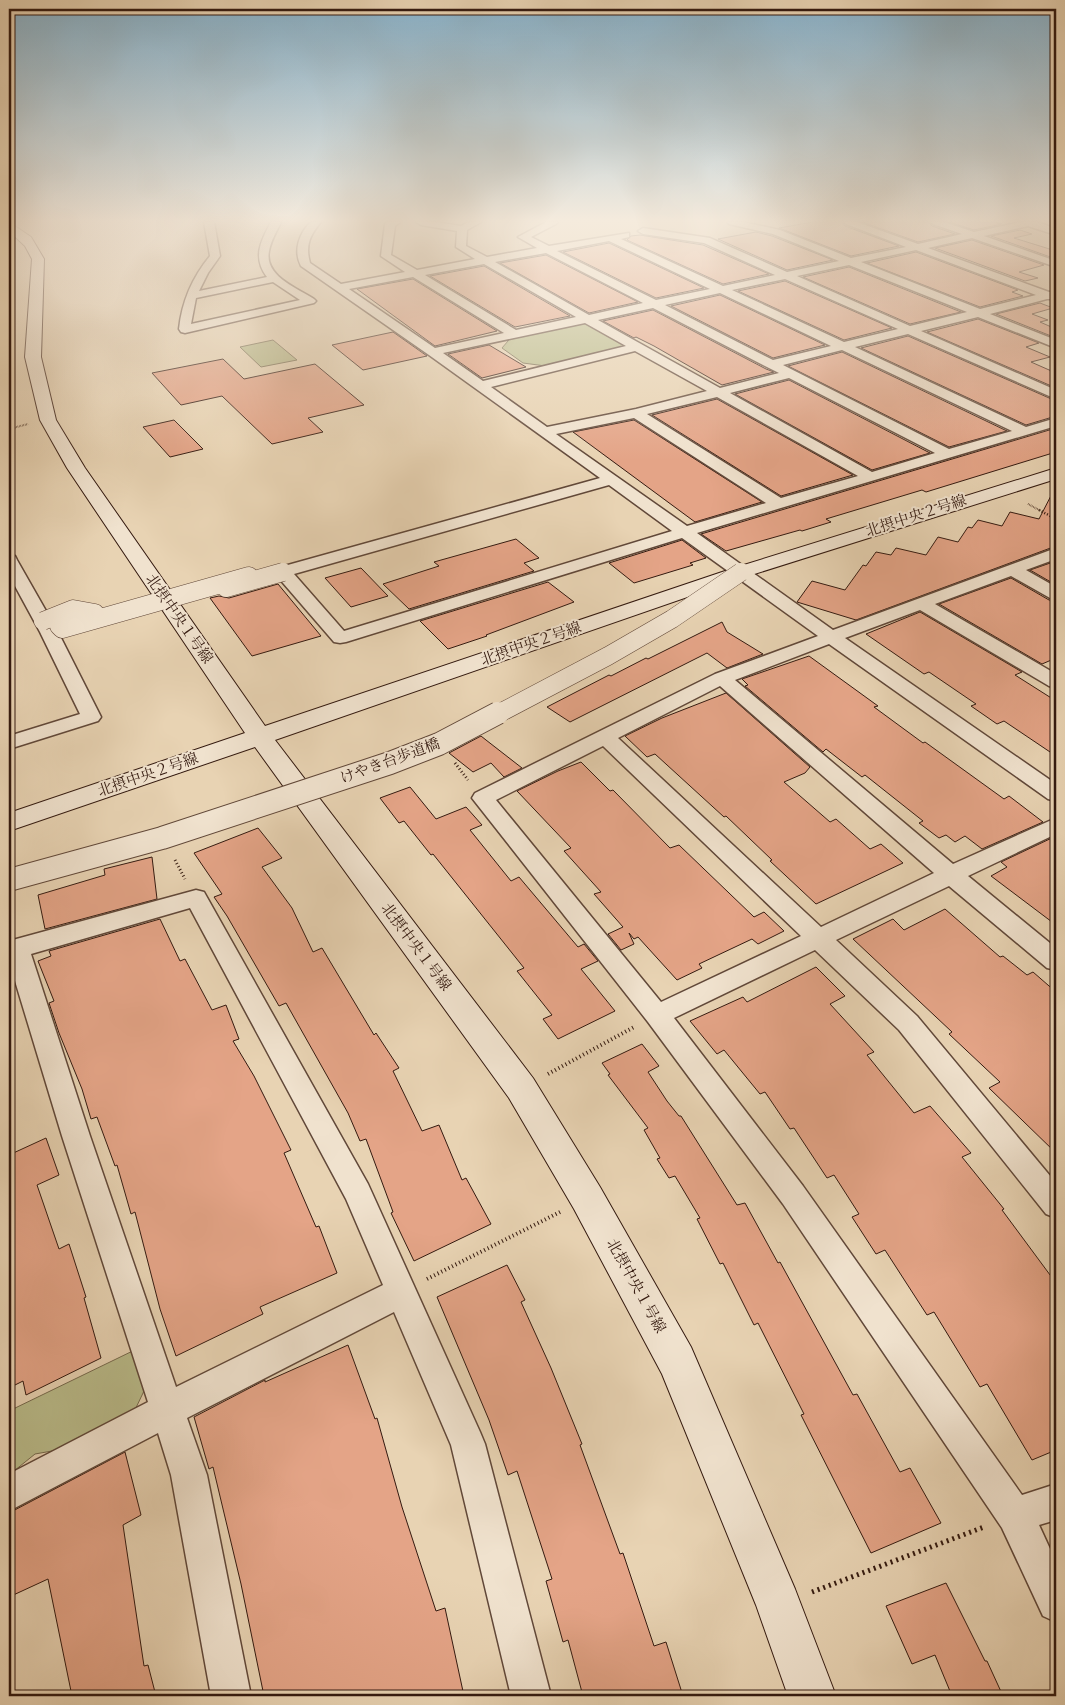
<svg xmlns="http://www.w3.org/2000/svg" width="1065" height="1705" viewBox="0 0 1065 1705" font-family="'IM FELL English','Noto Serif JP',serif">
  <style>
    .green { fill: #b9bb8a; stroke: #766a4d }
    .building { fill: #e4a487; stroke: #341a10 }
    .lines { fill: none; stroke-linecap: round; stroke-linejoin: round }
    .street-casing { stroke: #614839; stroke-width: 3 }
    .secondary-casing { stroke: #341a10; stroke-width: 2 }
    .path-far4 { stroke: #341a10; stroke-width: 2; stroke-dasharray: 0.5 1; stroke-linecap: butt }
    .path-far3 { stroke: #341a10; stroke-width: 2.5; stroke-dasharray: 1 2; stroke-linecap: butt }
    .path-far2 { stroke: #341a10; stroke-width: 3; stroke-dasharray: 1 2.5; stroke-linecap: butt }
    .path-far1 { stroke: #341a10; stroke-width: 4; stroke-dasharray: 1 3; stroke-linecap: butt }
    .path { stroke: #341a10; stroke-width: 5; stroke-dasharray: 2 4; stroke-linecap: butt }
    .street { fill: #f0e2ce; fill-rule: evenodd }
    .secondary { fill: #f0e2ce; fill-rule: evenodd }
    .street-bridge-far1-casing { stroke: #614839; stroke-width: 19; stroke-linecap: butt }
    .street-bridge-casing { stroke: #614839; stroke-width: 24; stroke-linecap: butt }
    .street-bridge-far1 { stroke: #f0e2ce; stroke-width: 18 }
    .street-bridge { stroke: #f0e2ce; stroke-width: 22 }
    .labels { text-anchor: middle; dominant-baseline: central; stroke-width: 4; stroke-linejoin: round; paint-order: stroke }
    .street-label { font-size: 15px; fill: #341a10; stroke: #f0e2ce }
  </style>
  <rect width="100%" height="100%" fill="#e8d3b3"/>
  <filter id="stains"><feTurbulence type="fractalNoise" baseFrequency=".004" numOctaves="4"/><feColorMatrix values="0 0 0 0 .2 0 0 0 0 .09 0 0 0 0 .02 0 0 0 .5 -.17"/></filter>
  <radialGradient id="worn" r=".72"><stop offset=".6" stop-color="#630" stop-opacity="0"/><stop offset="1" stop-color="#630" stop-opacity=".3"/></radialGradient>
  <g class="green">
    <polygon points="586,318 636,347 553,367 523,363 502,348 514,334"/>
    <polygon points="273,340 297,360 261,367 240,347"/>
    <polygon points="145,1345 154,1370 133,1414 80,1446 35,1454 9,1475 9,1411"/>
  </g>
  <g class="building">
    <polygon points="813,222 842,222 845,226 899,246 851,256 779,228"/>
    <polygon points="862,222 929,222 932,226 955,234 918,242"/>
    <polygon points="949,222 994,222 1002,224 974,230"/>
    <polygon points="1020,230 1032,234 1014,238 1056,251 1056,259 991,236"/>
    <polygon points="756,232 772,236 833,260 787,270 718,239"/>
    <polygon points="640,235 703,245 769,274 723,284 627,240 631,236"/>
    <polygon points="972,240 1044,265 1019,272 1038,278 1025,281 935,248"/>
    <polygon points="609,243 704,288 656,298 563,252"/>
    <polygon points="916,252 1018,290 1012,292 1023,296 980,307 867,263"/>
    <polygon points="546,255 638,302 589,313 500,263"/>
    <polygon points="484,266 570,316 515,327 430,276"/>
    <polygon points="849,267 961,312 910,324 803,277"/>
    <polygon points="413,279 497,331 435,346 357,289"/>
    <polygon points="785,281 892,328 844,340 738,291"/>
    <polygon points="720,295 825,345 773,358 671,306"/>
    <polygon points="1040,303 1053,308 1032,314 1048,320 1040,322 1056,329 1056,338 996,314"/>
    <polygon points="653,310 766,369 774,372 722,385 654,346 636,337 634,338 603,321"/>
    <polygon points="978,319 1039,343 1026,347 1050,357 1031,362 1056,373 1056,388 927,332"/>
    <polygon points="393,332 427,356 363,370 332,345"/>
    <polygon points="908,336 1056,401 1056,416 1026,425 861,348"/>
    <polygon points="489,345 526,367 482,378 448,354"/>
    <polygon points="842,352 1007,431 949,447 788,366"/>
    <polygon points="223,359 244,379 315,364 364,405 308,418 323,432 272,444 222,396 181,405 152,373"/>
    <polygon points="789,380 930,453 872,470 735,394"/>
    <polygon points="717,399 853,475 781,496 652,415"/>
    <polygon points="174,420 203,449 170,457 143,427"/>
    <polygon points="634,420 762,502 695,522 573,432"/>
    <polygon points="1056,428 1056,452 926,492 922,490 826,519 831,522 802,531 800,530 726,551 701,534"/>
    <polygon points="1056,486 1056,546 856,620 797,602 812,581 845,590 863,565 866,566 876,552 891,555 896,548 926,555 938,537 958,542 968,527 972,528 978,520 1002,526 1010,512 1039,519"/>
    <polygon points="516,539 539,558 524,563 534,571 409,609 383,584 439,566 434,562"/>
    <polygon points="682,540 706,558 690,563 693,565 634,583 609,563"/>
    <polygon points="1056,561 1056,585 1030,570"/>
    <polygon points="361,568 388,596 351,607 325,578"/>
    <polygon points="1011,578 1049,600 1056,601 1056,658 1042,664 939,604"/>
    <polygon points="548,582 574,602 486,635 487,636 448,649 420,621"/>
    <polygon points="278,584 321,636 252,656 210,598 219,596 229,598"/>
    <polygon points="920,612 1022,672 1015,675 1056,701 1056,756 1004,721 997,724 971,706 976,704 929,672 924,674 866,634"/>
    <polygon points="722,622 727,632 763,654 727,668 707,653 570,722 547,707 609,675 611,676 646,658 648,659"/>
    <polygon points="809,656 878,706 874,707 923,743 925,742 1004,799 1009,796 1043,822 982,849 965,836 955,842 946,835 939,838 919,823 923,821 865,775 862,777 826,749 823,752 745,686 748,685 742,679"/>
    <polygon points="726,693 810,767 805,773 784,782 830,822 836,819 870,849 881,844 903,863 816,904 770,861 772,860 726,816 724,817 655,754 647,757 625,736 662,718"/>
    <polygon points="481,736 486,740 522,768 504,777 491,763 473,772 449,753"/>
    <polygon points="581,762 610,791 613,790 670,848 679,845 754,917 764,912 784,931 758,944 752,939 699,964 702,968 677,980 638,937 634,939 629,933 634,944 621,950 608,934 623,927 594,894 601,892 564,851 571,848 517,791 558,771"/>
    <polygon points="410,787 436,819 466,807 482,825 470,830 511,881 519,877 578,947 584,944 598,961 581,969 615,1011 558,1039 543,1019 552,1015 517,971 524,968 433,854 431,855 404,821 399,823 380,798"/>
    <polygon points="258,828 282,858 262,867 292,908 313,952 322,948 374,1035 376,1033 399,1068 393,1071 422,1131 439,1125 462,1180 466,1178 491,1224 414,1261 391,1213 393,1212 366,1139 360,1141 348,1113 286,1003 279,1006 227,916 214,897 222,894 194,853"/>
    <polygon points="1056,836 1056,925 991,876 1007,867 1001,862"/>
    <polygon points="152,857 157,899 45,929 38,895 105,875 104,869"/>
    <polygon points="945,909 1000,957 1003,956 1027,975 1033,972 1056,992 1056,1153 989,1088 1000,1082 949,1034 952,1032 853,939 893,919 904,930"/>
    <polygon points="160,919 180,961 185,959 212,1010 226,1005 239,1039 233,1041 254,1076 291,1150 284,1153 316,1227 319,1226 337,1273 260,1307 263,1314 176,1356 160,1309 135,1212 131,1214 117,1165 115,1166 97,1117 91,1119 82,1089 59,1033 49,1003 54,1001 38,961 51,956 49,951"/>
    <polygon points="816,967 845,996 830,1004 874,1052 867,1055 914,1113 930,1106 971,1153 962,1157 1004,1209 1002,1210 1056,1283 1056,1450 1032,1460 987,1384 980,1387 934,1312 927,1315 885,1250 876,1254 852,1217 859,1214 834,1175 827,1178 794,1128 790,1129 765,1092 760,1094 724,1050 717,1054 690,1021 743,997 747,1002"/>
    <polygon points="642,1044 659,1066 648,1072 667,1101 679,1116 681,1116 737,1205 745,1203 778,1263 780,1262 853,1395 857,1394 900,1472 910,1468 941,1523 871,1553 801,1415 804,1414 758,1323 754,1325 723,1263 720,1264 697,1219 700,1218 675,1176 669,1178 657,1159 660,1158 644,1130 648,1128 608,1075 610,1074 602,1063"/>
    <polygon points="46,1138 59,1175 37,1185 59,1249 69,1244 86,1297 84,1298 101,1358 26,1395 23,1381 9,1388 9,1155"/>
    <polygon points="507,1265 525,1300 521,1302 551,1368 582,1444 580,1445 620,1554 623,1553 654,1646 666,1642 683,1696 583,1696 568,1640 563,1642 546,1581 552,1579 517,1471 508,1475 489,1420 437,1297"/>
    <polygon points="348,1345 375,1419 377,1418 402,1507 436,1611 445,1608 464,1696 264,1696 241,1584 213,1467 209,1469 194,1417 265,1380 265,1382"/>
    <polygon points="125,1452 141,1515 123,1525 144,1666 148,1665 156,1696 72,1696 48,1579 9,1597 9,1513"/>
    <polygon points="946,1583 985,1661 987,1661 1003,1696 952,1696 935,1655 912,1664 886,1606"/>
  </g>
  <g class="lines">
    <defs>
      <g id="street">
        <path d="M204 222H214L220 256 208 273 199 291 267 277C252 257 261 241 271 222H281C277 231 271 240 269 251 264 276 297 288 314 299L316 301 314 303 185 333 181 332 179 329C182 301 192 278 210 256ZM273 282 300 300 191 324 196 298Z"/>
        <path d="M311 222H321C310 235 305 245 310 263L341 284 405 272 381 256 385 224 387 222H400L395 226 391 255 417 270 475 259 456 247 457 231 421 225 416 222H436L461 226 469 222H481L467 230 466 246 487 257 537 248 518 237 546 222H558L556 224 531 237 549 246 629 233V237L621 239 723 286 775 275 704 243 643 234 638 231 643 228 710 238 787 272 839 261 773 234 729 224 727 222H743L780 230 851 258 906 247 846 224 844 222H857L918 244 962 234 933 224 931 222H944L974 232 1021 222H1038L1056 229V235L1028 226 984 236 1056 261V267L972 238 928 248 1049 292 1056 291 1055 299H1047L990 314 1056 340V348L978 317 921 331 1056 390V399L908 334 855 347 1026 427 1056 418V426L697 533 833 630 1056 548V559L1026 570 1056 587V599L1050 598 1011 576 935 604 1056 674V688L1049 686 920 610 845 638 1056 784V801L1048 799 829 644 735 680 953 864 1056 818V834L968 876 1056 948V970L1047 968 949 886 836 940 917 1016 1056 1183V1218L1046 1214 899 1030 815 950 674 1018 803 1186 1022 1495 1056 1484V1520L1039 1525 1056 1562V1622L1043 1616 1002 1528 783 1204 648 1022 472 798 475 793 715 674 818 636 682 538 346 642 340 643 334 642 277 576 275 572 277 568 600 478 429 355 301 266C293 251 299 233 311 222ZM609 241 710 289 656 300 557 251ZM916 250 1036 295 980 309 861 262ZM546 253 643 303 589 315 495 262ZM484 264 576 317 516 330 425 275ZM849 265 967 312 910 326 797 276ZM413 277 504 333 435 348 349 289ZM785 279 898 329 844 342 732 290ZM720 293 831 346 773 360 665 305ZM653 308 767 367 779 373 720 388 598 320ZM585 323 626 346 483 381 443 353ZM842 350 1012 431 949 449 783 365ZM635 351 707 391 636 409 547 427 491 387ZM789 378 935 453 872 472 730 393ZM717 397 858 476 781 498 647 414ZM634 418 766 503 687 526 556 434ZM609 485 672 531 344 631 294 574ZM720 686 934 873 821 927 618 738ZM603 746 801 936 661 1002 496 800Z"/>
        <polygon points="9,555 15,556 17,560 58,632 101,717 98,721 9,749 9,736 80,714 40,632 9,575"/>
        <path d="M196 890 204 892 368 1184 480 1432 485 1444 551 1696H511L451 1445 394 1312 187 1418 207 1475 251 1696H211L171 1475 158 1433 9 1511V1474L148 1402 62 1136 9 961V941ZM190 908 346 1199 383 1285 176 1387 90 1136 31 954Z"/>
      </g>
      <polygon id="secondary" points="9,222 31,237 44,259 41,357 56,420 85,468 265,726 734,568 1056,468 1056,479 748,576 275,740 533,1078 600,1187 691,1347 795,1589 836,1696 788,1696 756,1605 662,1374 574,1209 509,1098 255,747 9,831 9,813 245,733 67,468 40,420 25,357 32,259 25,246 9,231"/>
    </defs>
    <use href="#street" class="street-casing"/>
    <use href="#secondary" class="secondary-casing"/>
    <g class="path-far4">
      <polyline points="9,429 28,424"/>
      <polyline points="1028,504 1041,511"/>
    </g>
    <polyline class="path-far3" points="1039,510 1056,519"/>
    <g class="path-far2">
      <polyline points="455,763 468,780"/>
      <polyline points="175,860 185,879"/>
    </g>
    <g class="path-far1">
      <polyline points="548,1074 634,1027"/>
      <polyline points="427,1279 560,1212"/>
    </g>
    <polyline class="path" points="812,1592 984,1527"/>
    <use href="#street" class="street"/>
    <use href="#secondary" class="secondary"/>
    <defs>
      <g id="street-bridge-far1">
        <polyline points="43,621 73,609 95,613 59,626 62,629 249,576 251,578 225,585 226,588 283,572"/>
        <polyline points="496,715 608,656 672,619 741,572"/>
      </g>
      <polyline id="street-bridge" points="9,880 162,838 390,763 439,744 498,713"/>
    </defs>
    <use href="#street-bridge-far1" class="street-bridge-far1-casing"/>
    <use href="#street-bridge" class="street-bridge-casing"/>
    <use href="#street-bridge-far1" class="street-bridge-far1"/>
    <use href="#street-bridge" class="street-bridge"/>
  </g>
  <linearGradient id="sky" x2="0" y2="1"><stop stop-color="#87b5d1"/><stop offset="0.48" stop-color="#f5ebdd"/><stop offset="1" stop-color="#f5ebdd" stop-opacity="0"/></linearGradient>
  <rect width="1065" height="460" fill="url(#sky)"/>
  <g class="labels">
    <g class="street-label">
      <text transform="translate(916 516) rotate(-18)">北摂中央２号線</text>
      <text transform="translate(179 619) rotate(55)">北摂中央１号線</text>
      <text transform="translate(531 644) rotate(-19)">北摂中央２号線</text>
      <text transform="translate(390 761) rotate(-20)">けやき台歩道橋</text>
      <text transform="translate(148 775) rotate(-19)">北摂中央２号線</text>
      <text transform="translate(416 947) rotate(53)">北摂中央１号線</text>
      <text transform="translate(636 1286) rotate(61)">北摂中央１号線</text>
    </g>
  </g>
  <rect width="1065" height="1705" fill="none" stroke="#e8d3b3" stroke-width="30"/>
  <rect x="10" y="10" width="1045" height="1685" fill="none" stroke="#341a10" stroke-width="2.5"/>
  <rect x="15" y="15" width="1035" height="1675" fill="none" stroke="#341a10"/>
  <rect width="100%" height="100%" filter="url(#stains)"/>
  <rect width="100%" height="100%" fill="url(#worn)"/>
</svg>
